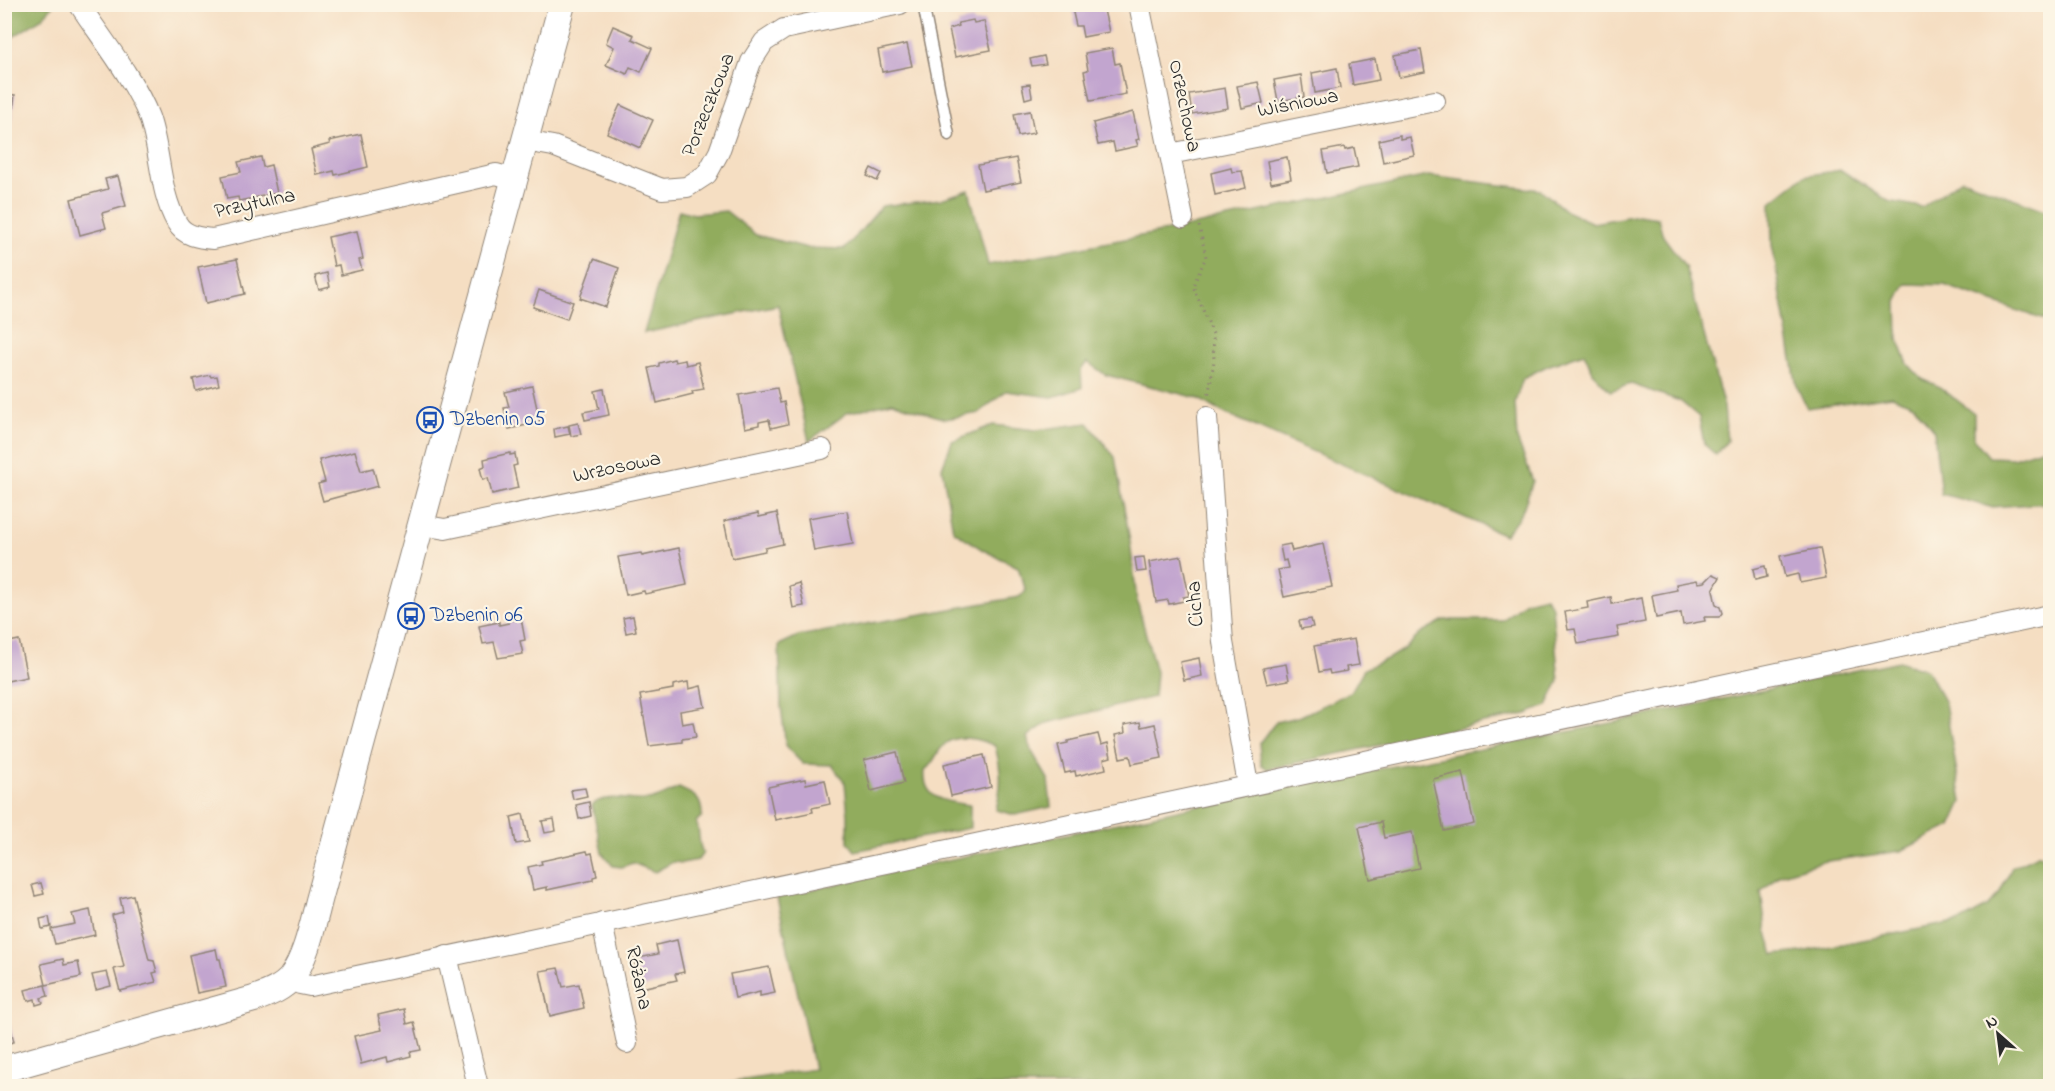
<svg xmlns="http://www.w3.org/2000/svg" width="2055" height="1091" viewBox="0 0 2055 1091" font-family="'Indie Flower',sans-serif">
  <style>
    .forest { fill: #91ac5d; stroke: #5e6c44; stroke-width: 1.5 }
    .building { fill: #c2a5cf }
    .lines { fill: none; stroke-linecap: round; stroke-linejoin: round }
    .service-casing { stroke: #908476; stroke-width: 13 }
    .minor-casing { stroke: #908476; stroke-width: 22 }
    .tertiary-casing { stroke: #908476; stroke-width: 28 }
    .path { stroke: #908476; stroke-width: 3; stroke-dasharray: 1.5 4.5; stroke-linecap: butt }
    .service { stroke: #fff; stroke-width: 10 }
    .minor { stroke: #fff; stroke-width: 20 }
    .tertiary { stroke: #fff; stroke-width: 26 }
    .labels { text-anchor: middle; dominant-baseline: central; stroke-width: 4.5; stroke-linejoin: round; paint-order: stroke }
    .street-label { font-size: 21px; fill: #2b2b2b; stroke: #fcf5e5 }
    .transit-label { font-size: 21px; fill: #164399; stroke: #fcf5e5; text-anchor: start }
  </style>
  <rect width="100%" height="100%" fill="#fcf5e5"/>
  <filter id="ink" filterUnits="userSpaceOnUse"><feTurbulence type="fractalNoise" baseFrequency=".0167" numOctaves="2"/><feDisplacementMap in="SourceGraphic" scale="12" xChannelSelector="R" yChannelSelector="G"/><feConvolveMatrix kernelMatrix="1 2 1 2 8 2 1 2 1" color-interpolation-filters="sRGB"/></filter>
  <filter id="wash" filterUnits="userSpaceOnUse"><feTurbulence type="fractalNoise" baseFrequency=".008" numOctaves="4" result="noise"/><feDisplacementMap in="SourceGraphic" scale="24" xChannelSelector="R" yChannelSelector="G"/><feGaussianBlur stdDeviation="1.35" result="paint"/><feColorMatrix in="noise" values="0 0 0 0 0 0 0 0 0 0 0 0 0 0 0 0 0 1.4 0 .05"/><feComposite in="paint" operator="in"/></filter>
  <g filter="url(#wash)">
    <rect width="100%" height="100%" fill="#f5dec2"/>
    <g class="forest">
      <polygon points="5,4 52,5 52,7 41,19 5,42"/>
      <polygon points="1841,170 1888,201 1922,207 1962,179 2045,210 2050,209 2050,322 1944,285 1906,284 1897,302 1898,339 1908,364 1922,379 1938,386 1974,413 1974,439 1989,457 2013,458 2050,446 2050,503 1990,507 1941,494 1934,431 1914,405 1892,396 1807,408 1797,387 1772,245 1771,202 1804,176"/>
      <polygon points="1428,176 1541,190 1566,211 1593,223 1638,215 1658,218 1663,236 1685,266 1724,407 1727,441 1716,455 1704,444 1699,417 1680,401 1631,384 1610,391 1594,374 1584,353 1547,366 1523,378 1515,402 1517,439 1533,481 1522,512 1505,535 1222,412 1197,398 1106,375 1087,362 1081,370 1082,388 1052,397 1006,391 979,413 945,419 892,402 847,413 809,441 778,305 644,333 679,210 694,214 726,211 756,235 808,248 845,249 882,206 941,199 969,190 988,265 1172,230"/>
      <path d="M1088 423 1115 457 1130 541 1137 601 1156 672 1154 697 1047 723 1027 737 1031 750 1048 779 1051 807 1015 815 996 810C1002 783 1002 772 995 746 980 739 954 732 942 747 935 755 935 762 925 770 922 800 946 802 970 805V828L855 851 848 842V816L845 783 832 765 803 764 786 747 781 706 779 645 798 636 1019 597 1026 591 1018 567 983 550 953 530 942 468 952 441 993 425 1036 430Z"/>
      <polygon points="1545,596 1552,607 1559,681 1547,706 1526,714 1267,769 1261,764 1259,743 1276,722 1301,716 1351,692 1364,669 1389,658 1407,647 1422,632 1444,620 1503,620 1525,601"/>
      <polygon points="1899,661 1927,670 1945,703 1962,802 1951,826 1901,851 1821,862 1779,875 1761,892 1766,930 1774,955 1801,952 1961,921 1987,907 1999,894 2012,867 2040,854 2050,862 2050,1086 727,1086 727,1083 814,1069 777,897 1242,796 1597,726"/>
      <path d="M679 788C694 795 702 797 702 816L696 822C701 833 697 842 703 853L698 860 682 863 673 862 655 872 633 863 621 867 613 866 602 853 592 805C606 792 631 802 648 800 658 799 669 792 679 788Z"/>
    </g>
    <g id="blocks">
      <g class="building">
        <polygon points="1071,4 1108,4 1109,9 1104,10 1109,32 1083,37 1081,26 1076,26"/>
        <polygon points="973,20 974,23 984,21 991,50 955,57 949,29 959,26 958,23"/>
        <polygon points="613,26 634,35 632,39 652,48 641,72 630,67 627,74 606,65 614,47 606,43"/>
        <polygon points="907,44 912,66 882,72 878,50"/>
        <polygon points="1112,48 1115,64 1120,63 1126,94 1090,101 1084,71 1088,70 1085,53"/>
        <polygon points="1421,50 1425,72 1399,77 1395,55"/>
        <polygon points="1044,56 1046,64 1032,66 1030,59"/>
        <polygon points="1375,59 1379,80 1353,85 1349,64"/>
        <polygon points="1337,68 1340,88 1315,93 1312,73"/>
        <polygon points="1301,75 1304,97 1278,101 1274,80"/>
        <polygon points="1258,82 1263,103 1242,108 1237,86"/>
        <polygon points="1030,84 1032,97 1025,99 1022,85"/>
        <polygon points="1225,88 1228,108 1192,114 1189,94"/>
        <polygon points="4,94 15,95 11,123 4,125"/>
        <polygon points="620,105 653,120 640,148 607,133"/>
        <polygon points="1030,111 1034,133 1018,136 1014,114"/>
        <polygon points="1133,112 1139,139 1136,140 1138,146 1115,151 1113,142 1098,145 1093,123"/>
        <polygon points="361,134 368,167 335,175 334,171 317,175 311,149 330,144 329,141"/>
        <polygon points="1400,135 1400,139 1410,137 1414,155 1383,162 1379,140"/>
        <polygon points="1344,147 1345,150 1354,148 1358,167 1327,173 1323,151"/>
        <polygon points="261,157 263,167 271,165 277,193 239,201 238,197 227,199 222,176 241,172 238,162"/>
        <polygon points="1287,157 1291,179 1271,183 1267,161"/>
        <polygon points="1016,158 1021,182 983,190 978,165"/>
        <polygon points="871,168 881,173 877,181 867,176"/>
        <polygon points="1231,168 1232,172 1242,171 1246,188 1215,195 1211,173"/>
        <polygon points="118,176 126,206 102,213 106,228 80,235 71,199 108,189 105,179"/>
        <polygon points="357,231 363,259 359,260 362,270 341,275 339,265 334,266 328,237"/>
        <polygon points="237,259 245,294 206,303 198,267"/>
        <polygon points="594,259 619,268 606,307 580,298"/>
        <polygon points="327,273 330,287 319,290 315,276"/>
        <polygon points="539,290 573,302 567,319 533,307"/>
        <polygon points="674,359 675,362 685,360 686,365 698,362 704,389 692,391 693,394 657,403 649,368 659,366 659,363"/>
        <polygon points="210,375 211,377 217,376 219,385 196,391 193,379"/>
        <polygon points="532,386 540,422 509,429 504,408 509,407 505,392"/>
        <polygon points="777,388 780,403 784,402 788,424 771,428 769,420 759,422 759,425 745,428 739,395"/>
        <polygon points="604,389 609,415 585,420 583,412 599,409 595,391"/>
        <polygon points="578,423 581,434 571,436 569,425"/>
        <polygon points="568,426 570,434 555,437 554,429"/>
        <polygon points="355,451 361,471 373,468 378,486 323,501 318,484 325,482 319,460"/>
        <polygon points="510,453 510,455 515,454 517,465 513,466 518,488 492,494 488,478 483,480 480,468 485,466 484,459"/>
        <polygon points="847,511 853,544 814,551 808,518"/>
        <polygon points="758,513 759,517 777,513 783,544 765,548 765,551 732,558 724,521"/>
        <polygon points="1290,544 1292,551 1323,544 1332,587 1284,597 1278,570 1288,568 1286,560 1283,561 1280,546"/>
        <polygon points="679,548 687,585 645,594 644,591 626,595 618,557 641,553 642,556"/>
        <polygon points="1820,548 1826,578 1800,583 1798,574 1785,577 1780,556"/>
        <polygon points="1181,556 1189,596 1183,597 1184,601 1169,604 1168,600 1156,602 1149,562"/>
        <polygon points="1144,557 1146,571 1137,572 1135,558"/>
        <polygon points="1765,566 1767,577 1755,580 1753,569"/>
        <polygon points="1713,574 1720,577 1713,590 1716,605 1720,607 1722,613 1719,617 1704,617 1705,621 1683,625 1681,613 1656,618 1652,595 1677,590 1676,584 1697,580 1698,583 1705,582"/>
        <polygon points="799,583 804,606 793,608 789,586"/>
        <polygon points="1611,597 1612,604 1641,598 1645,622 1617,627 1619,637 1578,644 1575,629 1568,630 1565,612 1588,608 1587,602"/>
        <polygon points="633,616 636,631 626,633 623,618"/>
        <polygon points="521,618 525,640 520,641 523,654 498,658 494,642 483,644 479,626 499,622 499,625 509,623 508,621"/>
        <polygon points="1311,619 1313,627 1301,629 1299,621"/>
        <polygon points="1354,639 1359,665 1346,667 1347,671 1330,674 1329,670 1319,672 1314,646"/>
        <polygon points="19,640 27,677 7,681 4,669 4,643"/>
        <polygon points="1199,658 1202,676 1184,680 1180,662"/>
        <polygon points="1286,664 1289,680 1267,684 1263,668"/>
        <polygon points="688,682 689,689 701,686 705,707 680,711 682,724 693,722 696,737 682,739 682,742 649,746 640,695 673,689 673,685"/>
        <polygon points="1140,722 1141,727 1155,724 1162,758 1132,764 1130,756 1120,758 1115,735 1125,733 1124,725"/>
        <polygon points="1098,734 1101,745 1108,743 1111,757 1104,759 1106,769 1076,776 1075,771 1065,773 1058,745 1068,743 1068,741"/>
        <polygon points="897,752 904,783 871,791 864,760"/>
        <polygon points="984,755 991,787 951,796 944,764"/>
        <polygon points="1463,772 1474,824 1444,831 1433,779"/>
        <polygon points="805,779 806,784 825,780 830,804 812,808 813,812 775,820 768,787"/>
        <polygon points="585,788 587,796 573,799 571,790"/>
        <polygon points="589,802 591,816 579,819 576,805"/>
        <polygon points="523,814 529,842 516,844 511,817"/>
        <polygon points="554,819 556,831 545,833 542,821"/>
        <polygon points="1381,822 1384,838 1412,832 1419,868 1370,879 1359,827"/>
        <polygon points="587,851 588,854 592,853 597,876 593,877 593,880 547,890 547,887 533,890 528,867 542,864 541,861"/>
        <polygon points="41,883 44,894 35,896 32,885"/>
        <polygon points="133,895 149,960 154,961 157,972 153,973 156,982 120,991 114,969 124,967 112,915 123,912 120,898"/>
        <polygon points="90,910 95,935 55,944 51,929 75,924 72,914"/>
        <polygon points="49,917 51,927 42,929 40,919"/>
        <polygon points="677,940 684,972 675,974 677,980 641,988 634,959 658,954 656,945"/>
        <polygon points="216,949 218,959 220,959 226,987 197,993 189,955"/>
        <polygon points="63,959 64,965 78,962 81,977 46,985 41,964"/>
        <polygon points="769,967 775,993 760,996 760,992 735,998 730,974"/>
        <polygon points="558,968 563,987 579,984 584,1008 550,1016 540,971"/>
        <polygon points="107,972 111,986 96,990 92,975"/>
        <polygon points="45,985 48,996 41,998 43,1003 36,1005 35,999 28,1001 25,990"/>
        <polygon points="404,1009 407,1024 414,1022 421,1050 410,1052 411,1056 388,1062 387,1057 361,1064 354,1036 382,1030 378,1015"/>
        <polygon points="9,1021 14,1042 4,1044 4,1022"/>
      </g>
    </g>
  </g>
  <g filter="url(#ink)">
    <use href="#blocks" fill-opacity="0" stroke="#908476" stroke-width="1.5"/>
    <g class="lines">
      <defs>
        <polyline id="service" points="923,4 949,135"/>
        <g id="minor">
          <path d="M79 4C101 38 135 80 149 117 161 151 159 192 177 223 184 236 200 238 213 239L496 174 515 179"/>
          <polyline points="1139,4 1183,218"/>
          <polyline points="525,141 553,146 662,189 687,187 707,174 719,152 751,62 764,42 784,29 900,4"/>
          <polyline points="1170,154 1435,101"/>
          <polyline points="1207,417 1223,642 1248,785"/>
          <polyline points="421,525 445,529 822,449"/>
          <polyline points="602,923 627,1043"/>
          <polyline points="447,956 478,1086"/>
          <polyline points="290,979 300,984 310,986 2050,615"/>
        </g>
        <path id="tertiary" d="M4 1069 254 999C267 994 282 989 291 978 307 957 314 918 321 893L562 4"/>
      </defs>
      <use href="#service" class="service-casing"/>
      <use href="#minor" class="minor-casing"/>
      <use href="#tertiary" class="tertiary-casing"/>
      <polyline class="path" points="1199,226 1206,257 1193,286 1213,334 1214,361 1208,398"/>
      <use href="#service" class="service"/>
      <use href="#minor" class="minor"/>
      <use href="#tertiary" class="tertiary"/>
    </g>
  </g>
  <defs>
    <symbol id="bus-ring" viewBox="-11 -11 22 22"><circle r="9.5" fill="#fcf5e5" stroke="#1a4fb4" stroke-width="1.5"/><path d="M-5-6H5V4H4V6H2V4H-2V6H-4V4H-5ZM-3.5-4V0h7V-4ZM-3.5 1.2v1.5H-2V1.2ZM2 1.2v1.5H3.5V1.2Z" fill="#1a4fb4"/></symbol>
  </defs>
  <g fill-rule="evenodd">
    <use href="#bus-ring" x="415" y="405" width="30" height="30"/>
    <use href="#bus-ring" x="396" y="601" width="30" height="30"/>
  </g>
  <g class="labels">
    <g class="street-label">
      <text transform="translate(1298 104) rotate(-11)">Wiśniowa</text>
      <text transform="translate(709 105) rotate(-68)">Porzeczkowa</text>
      <text transform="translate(1184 106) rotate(78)">Orzechowa</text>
      <text transform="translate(255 204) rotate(-12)">Przytulna</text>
      <text transform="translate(617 468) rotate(-12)">Wrzosowa</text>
      <text transform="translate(1196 604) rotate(-94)">Cicha</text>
      <text transform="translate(638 978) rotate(78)">Różana</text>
    </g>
    <g class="transit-label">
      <text x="450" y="420">Dzbenin 05</text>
      <text x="430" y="616">Dzbenin 06</text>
    </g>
  </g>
  <rect width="2055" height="1091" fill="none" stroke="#fcf5e5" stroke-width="24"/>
  <g transform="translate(1998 1034) rotate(332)" stroke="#fcf5e5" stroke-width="4.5" paint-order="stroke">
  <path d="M0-4.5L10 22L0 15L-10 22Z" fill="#2b2b2b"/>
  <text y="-9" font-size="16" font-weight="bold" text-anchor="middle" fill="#2b2b2b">N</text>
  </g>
</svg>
